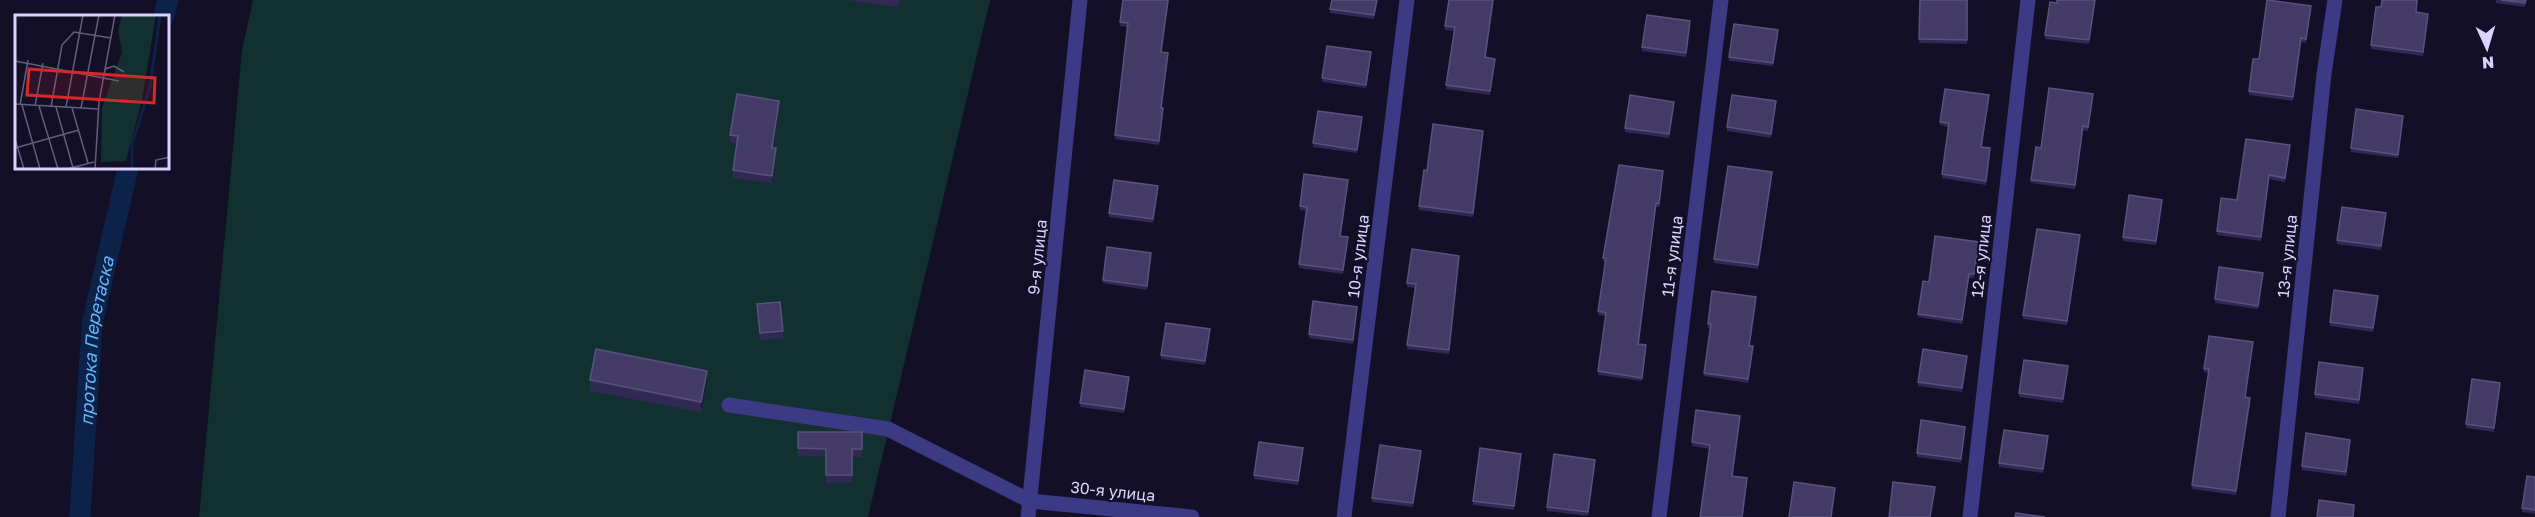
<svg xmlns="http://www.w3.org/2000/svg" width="2535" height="517" viewBox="0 0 2535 517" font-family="'Golos Text',sans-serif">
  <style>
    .green { fill: #12302f }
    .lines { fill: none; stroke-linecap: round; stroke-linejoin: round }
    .canal { stroke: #0c2248; stroke-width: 21 }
    .minor { stroke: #3d3a85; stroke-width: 15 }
    .wall { fill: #312854 }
    .shaded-wall { fill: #1d163a }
    .building { fill: #433a66; stroke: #5a527e; stroke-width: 1.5 }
    .labels { text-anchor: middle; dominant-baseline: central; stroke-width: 4.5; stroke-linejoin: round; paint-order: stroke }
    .street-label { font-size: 16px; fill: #d9d4ff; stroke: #130f26 }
    .water-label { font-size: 18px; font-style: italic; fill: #62b6ff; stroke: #130f26 }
    .inset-river { fill: none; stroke: #0c2248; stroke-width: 3 }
    .inset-road { fill: none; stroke: #625e7d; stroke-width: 1.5 }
    .view { fill: #d62828; fill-opacity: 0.15; stroke: #d62828; stroke-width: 3 }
    .inset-edge { fill: none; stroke: #d9d4ff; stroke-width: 3 }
  </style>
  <rect width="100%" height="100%" fill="#130f26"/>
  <polygon class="green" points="253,0 990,0 868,517 199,517 242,50"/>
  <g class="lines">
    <g class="canal">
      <polyline points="164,16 168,0"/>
      <path id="s1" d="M80 517 92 324 128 168"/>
    </g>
    <g class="minor">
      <polyline points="729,405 888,429 1030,501 1192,517"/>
      <polyline points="1028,517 1080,0"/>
      <polyline points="1344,517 1407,0"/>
      <polyline points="1659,517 1721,0"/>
      <polyline points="1970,517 2028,0"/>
      <polyline points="2278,517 2324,74 2335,0"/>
    </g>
  </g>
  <g class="wall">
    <polygon points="847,0 899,0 898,7"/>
    <polygon points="1123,0 1169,0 1161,52 1168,57 1161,108 1163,112 1159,145 1115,139 1127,27 1120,26"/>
    <polygon points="1332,0 1377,0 1374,19 1330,13"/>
    <polygon points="1920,0 1968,0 1967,44 1919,43"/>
    <polygon points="2057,0 2095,0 2089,44 2045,39 2045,35"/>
    <polygon points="2382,0 2418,0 2416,12 2428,18 2423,56 2371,49 2371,45 2381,7"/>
    <polygon points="2496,0 2526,0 2525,7 2496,3"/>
    <polygon points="1493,3 1486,57 1495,63 1490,95 1446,89 1454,31 1445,30 1445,26"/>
    <polygon points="2311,10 2306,43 2301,42 2293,101 2249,95 2249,91 2259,59"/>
    <polygon points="1690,25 1686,57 1642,51 1642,47"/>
    <polygon points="1778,34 1773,66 1729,61 1729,57"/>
    <polygon points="1371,56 1366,88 1322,82 1322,78"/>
    <polygon points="2093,98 2088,131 2083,130 2075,189 2031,183 2031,180 2041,148"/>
    <polygon points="1989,99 1982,147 1990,152 1986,185 1942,178 1948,127 1940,125 1940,122"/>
    <polygon points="1674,105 1669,138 1625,132 1625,128"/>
    <polygon points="1776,105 1771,138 1727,131 1727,127"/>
    <polygon points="779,108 773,148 776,156 772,183 733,178 733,170 737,144 730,142 730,135"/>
    <polygon points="2403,120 2398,158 2351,152 2351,148"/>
    <polygon points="1362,121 1357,153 1313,147 1313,143"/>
    <polygon points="1483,135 1473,217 1419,210 1419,206 1427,171"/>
    <polygon points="2290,149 2285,182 2269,179 2261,241 2217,235 2217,231 2237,200"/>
    <polygon points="1663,175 1659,207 1656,207 1639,344 1646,349 1642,381 1598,375 1606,316 1598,315 1605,262 1603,262 1603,258"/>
    <polygon points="1772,176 1758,269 1714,263 1714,259"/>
    <polygon points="1348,184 1341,236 1348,241 1343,274 1299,268 1307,211 1300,210 1300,206"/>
    <polygon points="1158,190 1153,223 1109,217 1109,213"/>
    <polygon points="2162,204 2156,245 2123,241 2123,237"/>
    <polygon points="2386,217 2381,250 2337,244 2337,240"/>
    <polygon points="2080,239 2067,325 2023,319 2023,315"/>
    <polygon points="1979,246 1974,278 1969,278 1962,324 1918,317 1918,314 1929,282"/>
    <polygon points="1459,256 1449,354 1407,349 1415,288 1407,287 1407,283"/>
    <polygon points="1151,257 1147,290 1103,283 1103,280"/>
    <polygon points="2263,277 2258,309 2215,303 2215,299"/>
    <polygon points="2378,300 2373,332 2330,326 2330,322"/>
    <polygon points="1756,301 1750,346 1753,350 1748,383 1704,376 1711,328 1708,328 1708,324"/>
    <polygon points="757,304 783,331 783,338 760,340"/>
    <polygon points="1357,311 1353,344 1309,338 1309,334"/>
    <polygon points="1210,333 1205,365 1161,359 1161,355"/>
    <polygon points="2253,346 2245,397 2250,402 2236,495 2192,489 2209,373 2204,372 2204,369"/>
    <polygon points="1967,359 1962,392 1918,386 1918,382"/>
    <polygon points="2068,370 2063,403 2019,397 2019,393"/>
    <polygon points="2363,372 2359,404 2315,398 2315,394"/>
    <polygon points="590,380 707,381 701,412 590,391"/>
    <polygon points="1129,380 1124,413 1080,407 1080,403"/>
    <polygon points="2500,387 2494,432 2466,428 2466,424"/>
    <polygon points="1740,420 1732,476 1747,482 1743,517 1700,517 1710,449 1692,446 1692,442"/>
    <polygon points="1965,430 1961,463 1917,457 1917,453"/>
    <polygon points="798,432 862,432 862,457 852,457 852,482 826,483 826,456 798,456"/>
    <polygon points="2048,440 2043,473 1999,467 1999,463"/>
    <polygon points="2350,444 2346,476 2302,470 2302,466"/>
    <polygon points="1303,452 1298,485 1254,479 1254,475"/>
    <polygon points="1421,455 1413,507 1372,502 1372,498"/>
    <polygon points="1521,458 1514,510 1473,505 1473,501"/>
    <polygon points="1595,464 1588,516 1547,511 1547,507"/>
    <polygon points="2535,477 2535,514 2522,512 2522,508"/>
  </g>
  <g class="shaded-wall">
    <polygon points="779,101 779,108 772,155 772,148"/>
    <polygon points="776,148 776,156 772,183 772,176"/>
    <polygon points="1772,172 1772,176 1758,269 1758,265"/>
    <polygon points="2080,235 2080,239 2067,325 2067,321"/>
    <polygon points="707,371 707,381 701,412 701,402"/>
    <polygon points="2250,398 2250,402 2236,495 2236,491"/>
  </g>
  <g class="building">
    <polygon points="1123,0 1168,0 1161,52 1168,53 1161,108 1163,108 1159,141 1115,135 1128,23 1120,22"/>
    <polygon points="1332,0 1377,0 1374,15 1330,9"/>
    <polygon points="1449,0 1493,0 1485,57 1495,59 1490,91 1446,85 1455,27 1445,26"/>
    <polygon points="1920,0 1967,0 1967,40 1919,39"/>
    <polygon points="2057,0 2095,0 2089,40 2045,35 2050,2 2057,3"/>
    <polygon points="2267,0 2311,6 2306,39 2301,38 2293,97 2249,91 2253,59 2259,59"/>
    <polygon points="2382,0 2417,0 2416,12 2428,14 2423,52 2371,45 2376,7 2381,7"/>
    <polygon points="2501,0 2526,0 2525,3"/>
    <polygon points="1647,15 1690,21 1686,53 1642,47"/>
    <polygon points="1734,24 1778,30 1773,63 1729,57"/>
    <polygon points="1327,46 1371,52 1366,85 1322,78"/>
    <polygon points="2049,88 2093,94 2088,127 2083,126 2075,185 2031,180 2036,147 2041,148"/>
    <polygon points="1945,89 1989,95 1981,147 1990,148 1986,181 1942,174 1949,123 1940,122"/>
    <polygon points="737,94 779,101 772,148 776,148 772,176 733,170 738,136 730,135"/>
    <polygon points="1630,95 1674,102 1669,134 1625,128"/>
    <polygon points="1732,95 1776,101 1771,134 1727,127"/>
    <polygon points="2356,109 2403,116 2398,155 2351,148"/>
    <polygon points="1318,111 1362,117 1357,150 1313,143"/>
    <polygon points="1433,124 1483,131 1473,213 1419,206 1424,170 1427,171"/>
    <polygon points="2246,139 2290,145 2285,178 2269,175 2261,237 2217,231 2221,198 2237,200"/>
    <polygon points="1619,165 1663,171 1659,204 1656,203 1638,344 1646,345 1642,378 1598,371 1606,313 1598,311 1606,258 1603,258"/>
    <polygon points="1728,166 1772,172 1758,265 1714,259"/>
    <polygon points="1304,174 1348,180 1340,236 1348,237 1343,270 1299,264 1307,207 1300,206"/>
    <polygon points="1114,180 1158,186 1153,219 1109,213"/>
    <polygon points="2129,195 2162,200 2156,241 2123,237"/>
    <polygon points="2342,207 2386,213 2381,246 2337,240"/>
    <polygon points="2037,229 2080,235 2067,321 2023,315"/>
    <polygon points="1935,236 1979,242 1974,274 1969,274 1962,320 1918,314 1923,281 1929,282"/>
    <polygon points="1107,247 1151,253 1147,286 1103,280"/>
    <polygon points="1412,249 1459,256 1449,350 1407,345 1416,284 1407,283"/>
    <polygon points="2219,267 2263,273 2258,306 2215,299"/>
    <polygon points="2334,290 2378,296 2373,328 2330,322"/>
    <polygon points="1712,291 1756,297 1749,346 1753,346 1748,379 1704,373 1711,324 1708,324"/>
    <polygon points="1313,301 1357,307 1353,340 1309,334"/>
    <polygon points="780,302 783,331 760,333 757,304"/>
    <polygon points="1166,323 1210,329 1205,361 1161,355"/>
    <polygon points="2209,336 2253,342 2245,397 2250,398 2236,491 2192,485 2209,369 2204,369"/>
    <polygon points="596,349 707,371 701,402 590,380"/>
    <polygon points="1923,349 1967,356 1962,388 1918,382"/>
    <polygon points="2024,360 2068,366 2063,399 2019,393"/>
    <polygon points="2319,362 2363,368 2359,400 2315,394"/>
    <polygon points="1085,370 1129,377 1124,409 1080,403"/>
    <polygon points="2472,379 2500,383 2494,428 2466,424"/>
    <polygon points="1696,410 1740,416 1732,476 1747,478 1742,517 1700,517 1710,445 1692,442"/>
    <polygon points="1921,420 1965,427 1961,459 1917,453"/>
    <polygon points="2004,430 2048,436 2043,469 1999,463"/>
    <polygon points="798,432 862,432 862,449 852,449 852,475 826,475 826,449 798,448"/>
    <polygon points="2306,433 2350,440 2346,472 2302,466"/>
    <polygon points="1259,442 1303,448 1298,481 1254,475"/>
    <polygon points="1380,445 1421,451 1413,503 1372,498"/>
    <polygon points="1480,448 1521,454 1514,506 1473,501"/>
    <polygon points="1554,454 1595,460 1588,512 1547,507"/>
    <polygon points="2527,476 2535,477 2535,510 2522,508"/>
    <polygon points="1794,482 1835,488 1831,517 1789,517"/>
    <polygon points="1893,482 1935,487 1930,517 1889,517"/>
    <polygon points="2319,500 2354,505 2353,517 2317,517"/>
    <polygon points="2016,513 2045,517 2015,517"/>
  </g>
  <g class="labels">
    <g class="street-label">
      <text transform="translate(1358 256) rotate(-83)">10-я улица</text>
      <text transform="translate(1672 256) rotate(-83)">11-я улица</text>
      <text transform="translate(1981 256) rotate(-84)">12-я улица</text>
      <text transform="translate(2287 256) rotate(-84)">13-я улица</text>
      <text transform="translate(1037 257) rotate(-84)">9-я улица</text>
      <text transform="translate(1113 491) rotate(6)">30-я улица</text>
    </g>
    <g class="water-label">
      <text stroke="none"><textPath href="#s1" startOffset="177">протока Перетаска</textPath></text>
    </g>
  </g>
  <g transform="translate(15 15)">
    <rect width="154" height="154" fill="#130f26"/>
    <path d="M107 0H141L127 85 111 146 86 147 87 93 107 37 103 15Z" fill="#12302f"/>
    <path class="inset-river" d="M117 154V129L135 72 145 0"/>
    <path class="inset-road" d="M0 46 104 66M90 54 99 51 109 57M0 89 84 94M5 90 13 45M7 90 25 154M20 91 28 48M24 91 43 154M36 92 47 30 59 17 96 23M41 92 58 153M51 92 68 0M57 93 73 148M66 93 84 0M0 124 9 154M0 133 64 115M52 154 79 147M80 154 84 87 100 0M140 154 141 145 155 142"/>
    <path class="view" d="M14 54 140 63 139 88 12 80Z"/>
    <rect width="154" height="154" class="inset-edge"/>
  </g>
  <g transform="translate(2487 48) rotate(176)" stroke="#130f26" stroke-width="4.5" paint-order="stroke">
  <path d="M0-4.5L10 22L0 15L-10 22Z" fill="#d9d4ff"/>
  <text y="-9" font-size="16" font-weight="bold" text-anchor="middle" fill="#d9d4ff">N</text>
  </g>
</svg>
